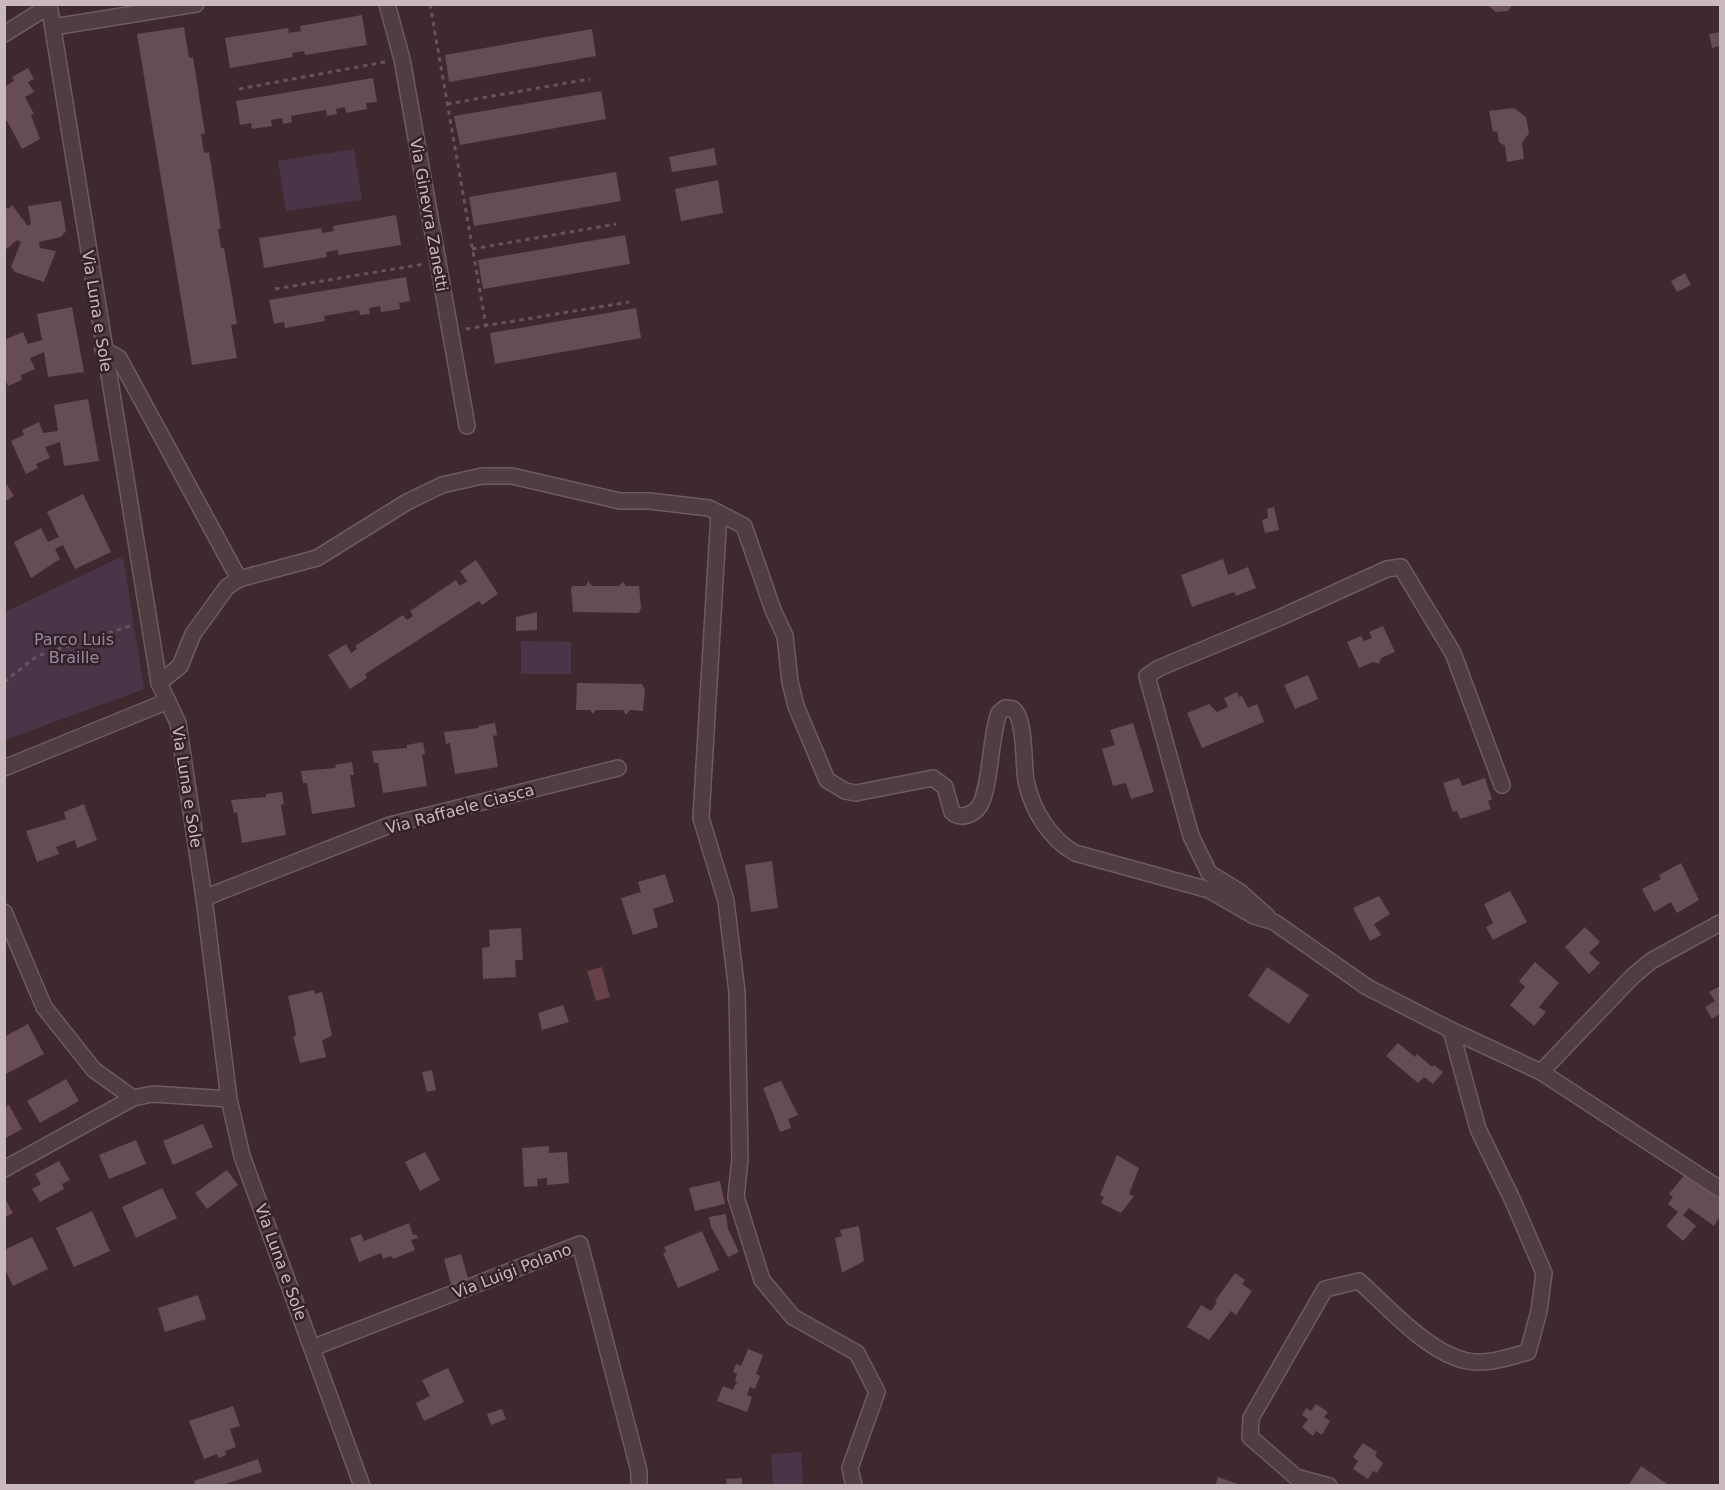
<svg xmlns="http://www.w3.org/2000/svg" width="1725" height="1490" viewBox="0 0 1725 1490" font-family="'DejaVu Sans',sans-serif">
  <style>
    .green { fill: #493547 }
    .water { fill: #66414a }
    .building { fill: #654d53 }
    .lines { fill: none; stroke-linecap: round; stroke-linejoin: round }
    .minor-casing { stroke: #6c5b5f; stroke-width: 18 }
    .path { stroke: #665260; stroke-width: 3; stroke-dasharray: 4.5 4.5; stroke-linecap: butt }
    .minor { stroke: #4f3d41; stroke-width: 15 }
    .labels { text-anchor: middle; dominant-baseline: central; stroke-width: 5; stroke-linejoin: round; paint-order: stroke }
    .street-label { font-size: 16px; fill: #c9b9bd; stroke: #342126 }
    .park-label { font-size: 16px; fill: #9588a7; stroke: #342126 }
  </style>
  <rect width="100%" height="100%" fill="#3f292e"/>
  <g class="green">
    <polygon points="354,149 362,200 286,211 278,161"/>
    <polygon points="123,556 144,689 5,740 5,612"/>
    <polygon points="521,641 571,642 571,674 521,674"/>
    <polygon points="801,1452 803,1485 773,1485 771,1454"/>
  </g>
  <polygon class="water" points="602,967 610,997 596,1001 587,971"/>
  <g class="building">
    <polygon points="1486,4 1513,4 1508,11 1496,12"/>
    <polygon points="362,15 367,45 305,55 304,51 292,53 293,57 230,68 225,38 288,28 289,33 301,31 300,26"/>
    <polygon points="184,27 189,58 193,57 205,134 201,134 204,153 209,152 221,229 218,229 221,248 224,248 237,324 231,325 237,358 192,365 137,34"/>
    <polygon points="592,29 596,56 449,82 445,55"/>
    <polygon points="1720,32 1720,46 1712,48 1709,34"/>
    <polygon points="28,68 34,79 28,82 34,92 25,97 34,114 31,115 40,139 22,149 7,121 4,123 4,87 14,81 12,77"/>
    <polygon points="373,78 377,102 366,103 367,109 346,113 345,107 336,109 337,114 327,116 326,110 291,116 292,122 283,124 282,118 271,120 272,126 252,129 251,123 240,125 236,101"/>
    <polygon points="601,91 606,119 460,145 454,116"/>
    <polygon points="1514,108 1526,117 1529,133 1522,143 1524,159 1507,162 1505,146 1499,142 1497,131 1493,132 1489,111"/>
    <polygon points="714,148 717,165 672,172 669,157"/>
    <polygon points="616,172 621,201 474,226 469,197"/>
    <polygon points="718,180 723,213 681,221 675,189"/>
    <polygon points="61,201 66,231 61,237 39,242 40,248 56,251 44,282 15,272 11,267 21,242 17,240 4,251 4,205 8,209 12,205 28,226 31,224 28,206"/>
    <polygon points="396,215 401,245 338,255 338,250 326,252 327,257 264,268 259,238 321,228 322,233 334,231 333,226"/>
    <polygon points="625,235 630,264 483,289 478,260"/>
    <polygon points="1685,273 1691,285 1677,292 1671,281"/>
    <polygon points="406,277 410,301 399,303 400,309 381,312 380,306 369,308 370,314 360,315 359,310 324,316 325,321 285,328 284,322 274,324 269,300"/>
    <polygon points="72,307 84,372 48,377 44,352 30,358 35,369 21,375 22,380 8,386 4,376 4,340 23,332 28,344 42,340 37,314"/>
    <polygon points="636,308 641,338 495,364 490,333"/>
    <polygon points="88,399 99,461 64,466 60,442 45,447 50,458 36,464 38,468 26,474 11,441 24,435 22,430 39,422 43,433 58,431 54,405"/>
    <polygon points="4,480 14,496 4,502"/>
    <polygon points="83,494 111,552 75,569 63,545 55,549 60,559 31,578 14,542 41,528 48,542 59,537 47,512"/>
    <polygon points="1274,507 1279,530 1265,533 1262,520 1268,518 1267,509"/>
    <polygon points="1223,559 1228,575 1248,567 1256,588 1236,596 1234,592 1192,607 1181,575"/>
    <polygon points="476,560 498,594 482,605 479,601 365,674 367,678 350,689 328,655 346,644 351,653 357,649 355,646 403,615 407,620 413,616 410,611 456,580 460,586 467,581 460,571"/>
    <polygon points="588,581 592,586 619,586 623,582 626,586 639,586 641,608 639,613 573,612 571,588 573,586 586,586"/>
    <polygon points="537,612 537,630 516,631 516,617"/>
    <polygon points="1383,626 1395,652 1381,658 1379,664 1373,662 1359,668 1347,642 1361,636 1364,641 1372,638 1369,632"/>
    <polygon points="1308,675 1318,699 1295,709 1284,685"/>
    <polygon points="577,683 642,684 645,689 643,711 630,710 626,715 623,710 596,710 593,714 590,710 576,710"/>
    <polygon points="1237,692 1239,697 1242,696 1248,708 1257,704 1264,722 1202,748 1187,713 1209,704 1217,712 1228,707 1224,698"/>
    <polygon points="495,723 497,735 493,736 498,767 455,774 450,743 446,744 444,732 479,728 478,726"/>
    <polygon points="1133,723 1154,792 1131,799 1126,783 1113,786 1102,749 1115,745 1110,730"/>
    <polygon points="423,742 425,754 422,755 427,786 383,793 378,763 374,763 372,751 407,748 407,745"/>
    <polygon points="352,762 354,775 350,775 355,807 312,814 307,783 303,783 301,771 336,768 335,765"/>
    <polygon points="1459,778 1462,786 1485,778 1492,799 1488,801 1491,809 1460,819 1457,811 1453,812 1443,783"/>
    <polygon points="282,792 284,804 281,805 286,835 242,843 237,812 234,813 231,800 266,797 266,794"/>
    <polygon points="84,804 97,840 77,848 75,840 56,847 59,854 37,862 26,831 66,819 64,812"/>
    <polygon points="772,861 778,908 751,912 745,865"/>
    <polygon points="1681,863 1699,900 1677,913 1671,902 1654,912 1642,889 1661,879 1659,875"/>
    <polygon points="665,874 674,902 653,909 658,927 633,935 621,898 641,892 638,882"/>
    <polygon points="1510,891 1527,922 1493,940 1486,927 1493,923 1484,904"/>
    <polygon points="1379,896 1390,914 1374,924 1381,935 1370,941 1353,908"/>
    <polygon points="1585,927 1600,942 1589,953 1600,963 1589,974 1565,947"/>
    <polygon points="521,928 523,960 515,960 516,977 483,979 482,948 490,947 489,930"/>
    <polygon points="1535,962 1559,983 1539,1007 1546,1012 1534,1026 1510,1005 1525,987 1519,981"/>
    <polygon points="1267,967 1309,995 1289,1024 1248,996"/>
    <polygon points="1720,986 1720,1014 1712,1019 1705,1007 1715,1001 1709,992"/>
    <polygon points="314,990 315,994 322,992 332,1035 322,1041 326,1057 300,1063 293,1036 296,1036 294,1023 288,996"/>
    <polygon points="563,1005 569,1022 542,1030 538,1013"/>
    <polygon points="28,1024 44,1054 4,1075 4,1037"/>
    <polygon points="1398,1043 1415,1057 1417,1054 1432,1067 1434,1065 1443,1072 1433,1084 1424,1077 1418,1083 1386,1056"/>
    <polygon points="432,1070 436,1090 427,1092 422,1072"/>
    <polygon points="66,1079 79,1101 40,1123 27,1101"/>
    <polygon points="781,1081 798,1115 788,1119 791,1128 780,1132 763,1088"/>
    <polygon points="9,1105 22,1129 4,1139 4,1108"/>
    <polygon points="203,1124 213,1147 173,1165 163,1141"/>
    <polygon points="136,1140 146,1164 109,1179 99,1155"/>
    <polygon points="549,1146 549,1153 567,1152 569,1183 547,1185 547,1178 537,1179 538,1186 524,1187 522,1148"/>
    <polygon points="425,1152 440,1180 420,1191 405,1162"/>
    <polygon points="1117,1155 1139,1168 1129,1194 1134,1196 1121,1213 1101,1203 1104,1197 1100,1195"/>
    <polygon points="59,1161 70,1180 62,1184 64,1189 40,1202 32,1189 41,1184 35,1174"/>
    <polygon points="227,1170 238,1185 207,1209 195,1193"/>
    <polygon points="1687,1172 1720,1195 1720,1216 1714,1226 1689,1208 1683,1215 1696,1226 1683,1241 1666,1226 1678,1212 1668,1204 1673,1197 1669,1194"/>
    <polygon points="720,1181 725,1204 695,1211 689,1188"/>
    <polygon points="162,1188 177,1218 136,1238 122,1207"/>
    <polygon points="4,1197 13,1213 4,1218"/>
    <polygon points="92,1211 110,1251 74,1267 56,1228"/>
    <polygon points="726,1214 728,1229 739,1252 728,1257 711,1227 709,1217"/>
    <polygon points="409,1223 413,1235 416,1234 418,1238 411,1240 415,1250 393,1259 391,1256 383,1259 381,1253 359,1262 350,1238 361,1234 364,1241"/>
    <polygon points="859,1226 864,1261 842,1273 835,1238 842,1236 840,1230"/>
    <polygon points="702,1231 719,1270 678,1288 663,1253 666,1252 664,1247"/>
    <polygon points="32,1237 48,1269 13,1286 4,1267 4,1250"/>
    <polygon points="461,1254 468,1278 451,1285 444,1259"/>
    <polygon points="1235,1273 1245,1280 1242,1284 1252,1291 1236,1315 1231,1311 1209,1340 1187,1327 1201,1305 1211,1311 1217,1302 1215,1301"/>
    <polygon points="198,1295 206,1319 165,1332 158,1308"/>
    <polygon points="748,1349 763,1355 756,1374 760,1376 755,1389 750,1387 747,1395 752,1397 747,1412 717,1401 723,1386 733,1390 736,1383 738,1384 735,1380 737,1374 733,1372 736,1364 741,1366"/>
    <polygon points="448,1368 464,1402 424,1421 416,1403 430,1396 422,1380"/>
    <polygon points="1316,1404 1328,1412 1324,1417 1330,1421 1322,1435 1316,1431 1313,1436 1302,1427 1308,1419 1302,1415 1306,1408 1311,1411"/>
    <polygon points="233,1406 240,1426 230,1429 236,1447 225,1451 226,1455 219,1458 217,1454 204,1459 189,1421"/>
    <polygon points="502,1409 506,1419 491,1425 487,1414"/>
    <polygon points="1363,1443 1377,1452 1375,1456 1383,1463 1377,1473 1373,1471 1368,1479 1353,1469 1358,1461 1353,1457"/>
    <polygon points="258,1459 262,1472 219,1486 195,1486 194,1481"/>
    <polygon points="1641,1466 1670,1486 1628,1486"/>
    <polygon points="1218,1477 1241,1485 1241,1486 1215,1486"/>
    <polygon points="742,1478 742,1486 727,1486 726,1479"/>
  </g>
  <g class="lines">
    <defs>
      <g id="minor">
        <polyline points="49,4 159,683 178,723 204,898 229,1099 242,1156 362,1486"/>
        <polyline points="387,4 402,59 467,426"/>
        <polyline points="53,27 196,4"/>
        <polyline points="4,34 49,6"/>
        <polyline points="103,349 119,358 239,579"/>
        <polyline points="719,513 701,818 726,901 737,992 740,1159 736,1197 762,1280 793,1317 857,1353 877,1392 850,1468 854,1486"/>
        <path d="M159 683 180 666 193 634 227 587 239 579 317 558 407 502 442 485 482 476H512L620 501H649L709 508 744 526 773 610 785 636 790 682 796 706 827 780 845 791 856 793 933 778 945 787 952 812C960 820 974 815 980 805 991 785 990 737 999 713L1005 708 1013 709C1026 719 1023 765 1026 781 1032 810 1050 839 1075 853L1209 890 1254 916 1274 922 1367 987 1451 1030 1541 1072 1720 1189"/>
        <polyline points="4,768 168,701"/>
        <polyline points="204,898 390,825 618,768"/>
        <polyline points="4,912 44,1007 94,1070 133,1098"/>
        <polyline points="1267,916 1240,892 1209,873 1191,836 1147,676 1159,668 1279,618 1387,569 1401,567 1453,653 1502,785"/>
        <polyline points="1541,1072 1633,976 1651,961 1720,923"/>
        <polyline points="4,1169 133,1098 153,1094 229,1099"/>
        <polyline points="312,1348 580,1244 639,1471 639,1486"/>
        <path d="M1329 1486 1296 1477 1250 1437 1251 1418 1325 1289 1359 1281C1388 1307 1429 1354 1468 1361 1488 1365 1509 1357 1528 1352L1539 1311 1544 1273 1513 1201 1478 1129 1451 1030"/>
      </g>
    </defs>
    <use href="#minor" class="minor-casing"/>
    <g class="path">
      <polyline points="430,4 486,326"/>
      <polyline points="239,89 385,62"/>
      <polyline points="447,104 590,79"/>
      <polyline points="472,249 616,224"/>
      <polyline points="275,289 424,264"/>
      <polyline points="466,329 629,302"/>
      <polyline points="4,682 37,656 133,625"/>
    </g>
    <use href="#minor" class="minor"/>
  </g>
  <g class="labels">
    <g class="street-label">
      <text transform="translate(429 215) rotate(80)">Via Ginevra Zanetti</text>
      <text transform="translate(97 311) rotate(81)">Via Luna e Sole</text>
      <text transform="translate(187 787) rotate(81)">Via Luna e Sole</text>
      <text transform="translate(460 809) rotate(-15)">Via Raffaele Ciasca</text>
      <text transform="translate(281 1262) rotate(70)">Via Luna e Sole</text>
      <text transform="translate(512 1271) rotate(-21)">Via Luigi Polano</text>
    </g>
    <g class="park-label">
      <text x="74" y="639">Parco Luis<tspan x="74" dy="18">Braille</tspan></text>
    </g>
  </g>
  <rect width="1725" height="1490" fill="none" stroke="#c9b9bd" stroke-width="12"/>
</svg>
